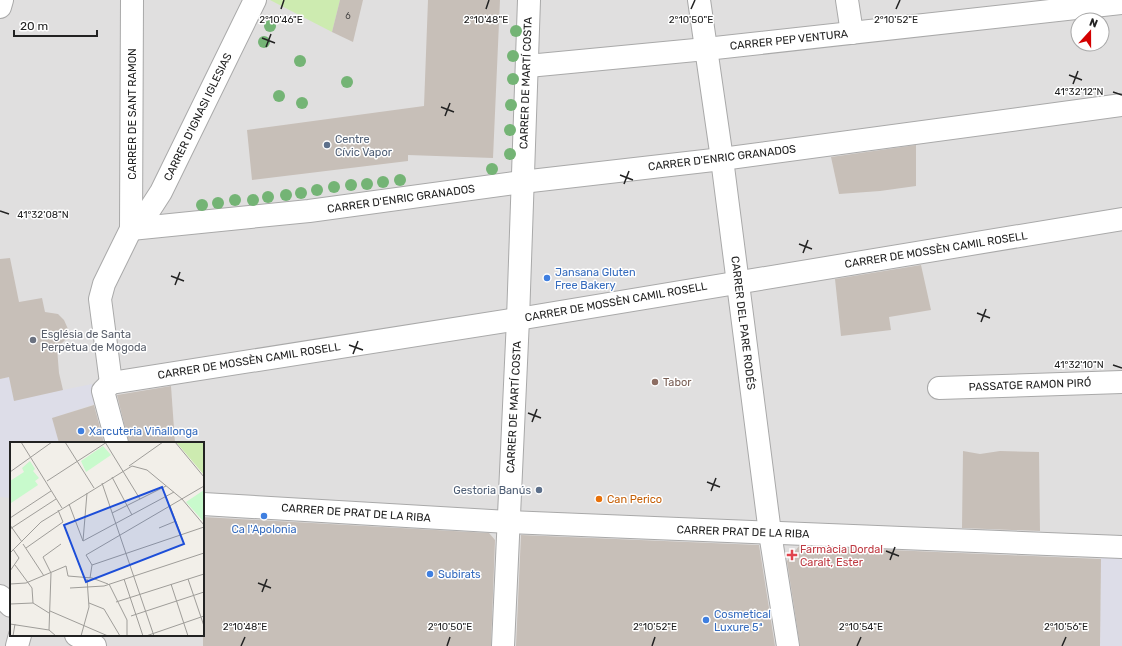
<svg xmlns="http://www.w3.org/2000/svg" width="1122" height="646" viewBox="0 0 1122 646" font-family="Rubik,sans-serif">
  <style>
    .residential { fill: #e0dfdf; fill-rule: evenodd }
    .grass { fill: #cdebb0 }
    .plaza { fill: #dddde8 }
    .building { fill: #c7bfb8 }
    .lines { fill: none; stroke-linecap: round; stroke-linejoin: round }
    .pedestrian-casing { stroke: #a9a9a9; stroke-width: 24 }
    .minor-casing { stroke: #a9a9a9; stroke-width: 24 }
    .pedestrian { stroke: #fff; stroke-width: 22 }
    .minor { stroke: #fff; stroke-width: 22 }
    .tree { fill: #74b475 }
    .ticks { fill: none; stroke: #222; stroke-width: 1.5 }
    .service-dot { fill: #5c6f8a; stroke: #fff; stroke-width: 1.5 }
    .shop-dot { fill: #3f7fe0; stroke: #fff; stroke-width: 1.5 }
    .worship-dot { fill: #6b7280; stroke: #fff; stroke-width: 1.5 }
    .education-dot { fill: #8d6e63; stroke: #fff; stroke-width: 1.5 }
    .food-dot { fill: #e8710a; stroke: #fff; stroke-width: 1.5 }
    .health-dot { fill: #e0444e; stroke: #fff; stroke-width: 1.5 }
    .labels { text-anchor: middle; dominant-baseline: central; stroke-width: 3; stroke-linejoin: round; paint-order: stroke }
    .number-label { font-size: 9px; fill: #4b4948 }
    .street-label { font-size: 11px; fill: #222; stroke: #fff }
    .service-label { font-size: 11px; fill: #4e5e75; stroke: #fff; text-anchor: start }
    .shop-label { font-size: 11px; fill: #366cbe; stroke: #fff; text-anchor: start }
    .worship-label { font-size: 11px; fill: #5b616d; stroke: #fff; text-anchor: start }
    .education-label { font-size: 11px; fill: #785e54; stroke: #fff; text-anchor: start }
    .food-label { font-size: 11px; fill: #c56008; stroke: #fff; text-anchor: start }
    .health-label { font-size: 11px; fill: #be3a42; stroke: #fff; text-anchor: start }
    .inset-road { fill: none; stroke: #9f9d99; stroke-width: 1 }
    .view { fill: #1d4ed8; fill-opacity: 0.15; stroke: #1d4ed8; stroke-width: 2 }
    .inset-edge { fill: none; stroke: #222; stroke-width: 2 }
    .ticks-label { font-size: 10px; text-anchor: middle; fill: #222; stroke: #fff; stroke-width: 3; stroke-linejoin: round; paint-order: stroke }
  </style>
  <rect width="100%" height="100%" fill="#f2efe9"/>
  <path class="residential" d="M0 0H1122V646H0ZM1078 20H1102V44H1078ZM11 443H203V635H11Z"/>
  <polygon class="grass" points="270,0 340,0 332,32"/>
  <g class="plaza">
    <polygon points="9,377 14,400 92,384 98,403 53,418 59,443 11,443 11,498 0,497 0,379"/>
    <polygon points="1101,546 1122,547 1122,646 1100,646"/>
  </g>
  <g class="building">
    <polygon points="340,0 363,0 353,42 332,32"/>
    <polygon points="428,0 500,0 493,158 408,155 408,161 252,180 247,130 424,106"/>
    <polygon points="916,145 916,186 880,191 839,194 831,157"/>
    <polygon points="10,258 19,302 42,298 45,312 58,314 64,320 68,329 66,339 57,348 59,373 63,390 14,401 9,377 0,379 0,259"/>
    <polygon points="921,265 931,310 889,317 891,330 841,336 835,279"/>
    <polygon points="171,386 175,443 129,443 117,395"/>
    <polygon points="94,405 104,443 59,443 52,418"/>
    <polygon points="963,451 980,454 1000,451 1039,452 1040,531 962,528"/>
    <polygon points="203,517 489,533 495,540 491,646 203,646"/>
    <polygon points="521,535 759,545 775,646 516,646"/>
    <polygon points="799,546 1101,559 1100,646 800,646 787,561"/>
  </g>
  <g class="lines">
    <defs>
      <g id="pedestrian">
        <polyline points="0,7 2,0"/>
        <polyline points="722,159 770,533 788,646"/>
        <polyline points="111,383 100,299 104,284 131,229"/>
      </g>
      <g id="minor">
        <polyline points="699,0 722,159"/>
        <polyline points="847,0 852,33"/>
        <polyline points="528,66 706,49 1122,3"/>
        <polyline points="131,229 309,211 522,182 722,159 1122,105"/>
        <polyline points="131,229 150,209 161,192 255,0"/>
        <polyline points="131,229 132,0"/>
        <polyline points="939,388 1122,382"/>
        <polyline points="117,443 103,391 111,383 518,319 1122,219"/>
        <polyline points="203,504 508,522 1122,547"/>
        <polyline points="0,596 11,606"/>
        <polyline points="76,635 95,646"/>
        <polyline points="17,646 20,635"/>
        <polyline points="503,646 518,319 529,0"/>
      </g>
    </defs>
    <use href="#pedestrian" class="pedestrian-casing"/>
    <use href="#minor" class="minor-casing"/>
    <use href="#pedestrian" class="pedestrian"/>
    <use href="#minor" class="minor"/>
  </g>
  <g class="tree">
    <circle cx="270" cy="26" r="6"/>
    <circle cx="516" cy="31" r="6"/>
    <circle cx="264" cy="42" r="6"/>
    <circle cx="513" cy="56" r="6"/>
    <circle cx="300" cy="61" r="6"/>
    <circle cx="513" cy="79" r="6"/>
    <circle cx="347" cy="82" r="6"/>
    <circle cx="279" cy="96" r="6"/>
    <circle cx="302" cy="103" r="6"/>
    <circle cx="511" cy="105" r="6"/>
    <circle cx="510" cy="130" r="6"/>
    <circle cx="510" cy="154" r="6"/>
    <circle cx="492" cy="169" r="6"/>
    <circle cx="400" cy="180" r="6"/>
    <circle cx="383" cy="182" r="6"/>
    <circle cx="367" cy="184" r="6"/>
    <circle cx="351" cy="185" r="6"/>
    <circle cx="334" cy="187" r="6"/>
    <circle cx="317" cy="190" r="6"/>
    <circle cx="301" cy="193" r="6"/>
    <circle cx="286" cy="195" r="6"/>
    <circle cx="268" cy="197" r="6"/>
    <circle cx="235" cy="200" r="6"/>
    <circle cx="253" cy="200" r="6"/>
    <circle cx="218" cy="203" r="6"/>
    <circle cx="202" cy="205" r="6"/>
  </g>
  <path class="ticks" d="M281 9 284 0M486 9 489 0M691 9 695 0M896 9 900 0M262 38 275 43M266 47 271 34M1069 75 1082 80M1073 84 1078 71M1113 92 1122 95M441 107 454 112M445 116 450 103M620 175 633 180M624 184 629 171M0 211 9 214M799 244 812 249M803 253 808 240M171 276 184 281M175 285 180 272M977 313 990 318M981 322 986 309M349 345 363 350M353 354 358 341M1113 365 1122 368M528 413 541 418M532 422 537 409M707 482 720 487M711 491 716 478M886 551 899 556M890 560 895 547M258 583 271 588M262 592 267 579M241 646 245 637M447 646 450 637M652 646 655 637M857 646 861 637M1062 646 1066 637"/>
  <g class="service-dot">
    <circle cx="327" cy="145" r="4"/>
    <circle cx="539" cy="490" r="4"/>
  </g>
  <g class="shop-dot">
    <circle cx="547" cy="278" r="4"/>
    <circle cx="81" cy="431" r="4"/>
    <circle cx="264" cy="516" r="4"/>
    <circle cx="430" cy="574" r="4"/>
    <circle cx="706" cy="620" r="4"/>
  </g>
  <circle class="worship-dot" cx="33" cy="340" r="4"/>
  <circle class="education-dot" cx="655" cy="382" r="4"/>
  <circle class="food-dot" cx="599" cy="499" r="4"/>
  <path class="health-dot" d="M790 549h4v4h4v4h-4v4h-4v-4h-4v-4h4z"/>
  <g class="labels">
    <g class="number-label">
      <text x="348" y="16">6</text>
    </g>
    <g class="street-label">
      <text transform="translate(789 40) rotate(-6)">CARRER PEP VENTURA</text>
      <text transform="translate(526 83) rotate(-88)">CARRER DE MARTÍ COSTA</text>
      <text transform="translate(132 114) rotate(-90)">CARRER DE SANT RAMON</text>
      <text transform="translate(198 117) rotate(-64)">CARRER D'IGNASI IGLESIAS</text>
      <text transform="translate(722 158) rotate(-7)">CARRER D'ENRIC GRANADOS</text>
      <text transform="translate(401 199) rotate(-8)">CARRER D'ENRIC GRANADOS</text>
      <text transform="translate(936 250) rotate(-9)">CARRER DE MOSSÈN CAMIL ROSELL</text>
      <text transform="translate(616 302) rotate(-10)">CARRER DE MOSSÈN CAMIL ROSELL</text>
      <text transform="translate(743 323) rotate(83)">CARRER DEL PARE RODÉS</text>
      <text transform="translate(249 361) rotate(-9)">CARRER DE MOSSÈN CAMIL ROSELL</text>
      <text transform="translate(1030 385) rotate(-2)">PASSATGE RAMON PIRÓ</text>
      <text transform="translate(514 407) rotate(-87)">CARRER DE MARTÍ COSTA</text>
      <text transform="translate(356 513) rotate(4)">CARRER DE PRAT DE LA RIBA</text>
      <text transform="translate(743 532) rotate(2)">CARRER PRAT DE LA RIBA</text>
    </g>
    <g class="service-label">
      <text x="335" y="139">Centre<tspan x="335" dy="13">Cívic Vapor</tspan></text>
      <text x="531" y="490" text-anchor="end">Gestoria Banús</text>
    </g>
    <g class="shop-label">
      <text x="555" y="272">Jansana Gluten<tspan x="555" dy="13">Free Bakery</tspan></text>
      <text x="89" y="431">Xarcuteria Viñallonga</text>
      <text x="264" y="529" text-anchor="middle">Ca l'Apolonia</text>
      <text x="438" y="574">Subirats</text>
      <text x="714" y="614">Cosmetical<tspan x="714" dy="13">Luxure 5ª</tspan></text>
    </g>
    <g class="worship-label">
      <text x="41" y="334">Església de Santa<tspan x="41" dy="13">Perpètua de Mogoda</tspan></text>
    </g>
    <g class="education-label">
      <text x="663" y="382">Tabor</text>
    </g>
    <g class="food-label">
      <text x="607" y="499">Can Perico</text>
    </g>
    <g class="health-label">
      <text x="800" y="549">Farmàcia Dordal<tspan x="800" dy="13">Caralt, Ester</tspan></text>
    </g>
  </g>
  <g transform="translate(10 442)">
    <rect width="194" height="194" fill="#f2efe9"/>
    <path d="M166 0H194V33Z" fill="#cdebb0"/>
    <path d="M93 4 101 13 76 30 71 19ZM20 19 25 27 23 29 29 36 25 39 28 43 1 61 0 39 14 30 12 26ZM194 48V80L176 60Z" fill="#c8facc"/>
    <path class="inset-road" d="M11 0 52 66M55 0 84 46M95 0 130 57M165 0 194 35M119 24 153 0M0 30 42 0M102 35 122 73M37 39 97 0M92 41 144 194M59 62 73 99M160 64 171 93M102 71 156 44M0 76 41 49M0 83 12 100M149 86 166 79M0 87 46 57M73 99 164 50M73 99 77 51M13 102 34 134M16 106 53 80 48 68M0 111 31 80 122 24 137 28 172 57 194 83M5 123 22 146 23 161M82 123 76 113 194 44M82 123 194 85M0 129 9 116 3 107M41 131 33 115 51 102M80 136 82 123M114 137 133 194M178 137 194 184M0 142 16 141 56 124 58 134 82 136 98 142M99 142 117 178V194M161 142 178 194M60 146 94 144 194 111M106 160 194 132M79 161 94 167 110 194M0 162 23 161 39 171M40 169 98 194M121 174 194 150M0 182 39 188 46 194M39 188 41 131M3 194 5 182M71 194 79 165 77 137M136 194 194 174"/>
    <path class="view" d="M152 45 174 102 76 140 54 83Z"/>
    <rect width="194" height="194" class="inset-edge"/>
  </g>
  <g class="ticks-label">
    <text x="281" y="23">2°10'46"E</text>
    <text x="486" y="23">2°10'48"E</text>
    <text x="691" y="23">2°10'50"E</text>
    <text x="896" y="23">2°10'52"E</text>
    <text x="1079" y="95">41°32'12"N</text>
    <text x="43" y="218">41°32'08"N</text>
    <text x="1079" y="368">41°32'10"N</text>
    <text x="245" y="630">2°10'48"E</text>
    <text x="450" y="630">2°10'50"E</text>
    <text x="655" y="630">2°10'52"E</text>
    <text x="861" y="630">2°10'54"E</text>
    <text x="1066" y="630">2°10'56"E</text>
  </g>
  <g transform="translate(1090 32) rotate(21)"><circle r="19" fill="#ffffff" stroke="#a7a7a7"/>
  <path d="M0-3L7 15L0 10L-7 15Z" fill="#d40000"/>
  <text y="-6" font-size="11" font-weight="bold" text-anchor="middle" fill="#222222">N</text>
  </g>
  <path d="M14 30v6h83v-6" fill="none" stroke="#222222" stroke-width="2"/>
  <text x="20" y="30" font-size="12" fill="#222222" stroke="#ffffff" stroke-width="3" paint-order="stroke">20 m</text>
</svg>
